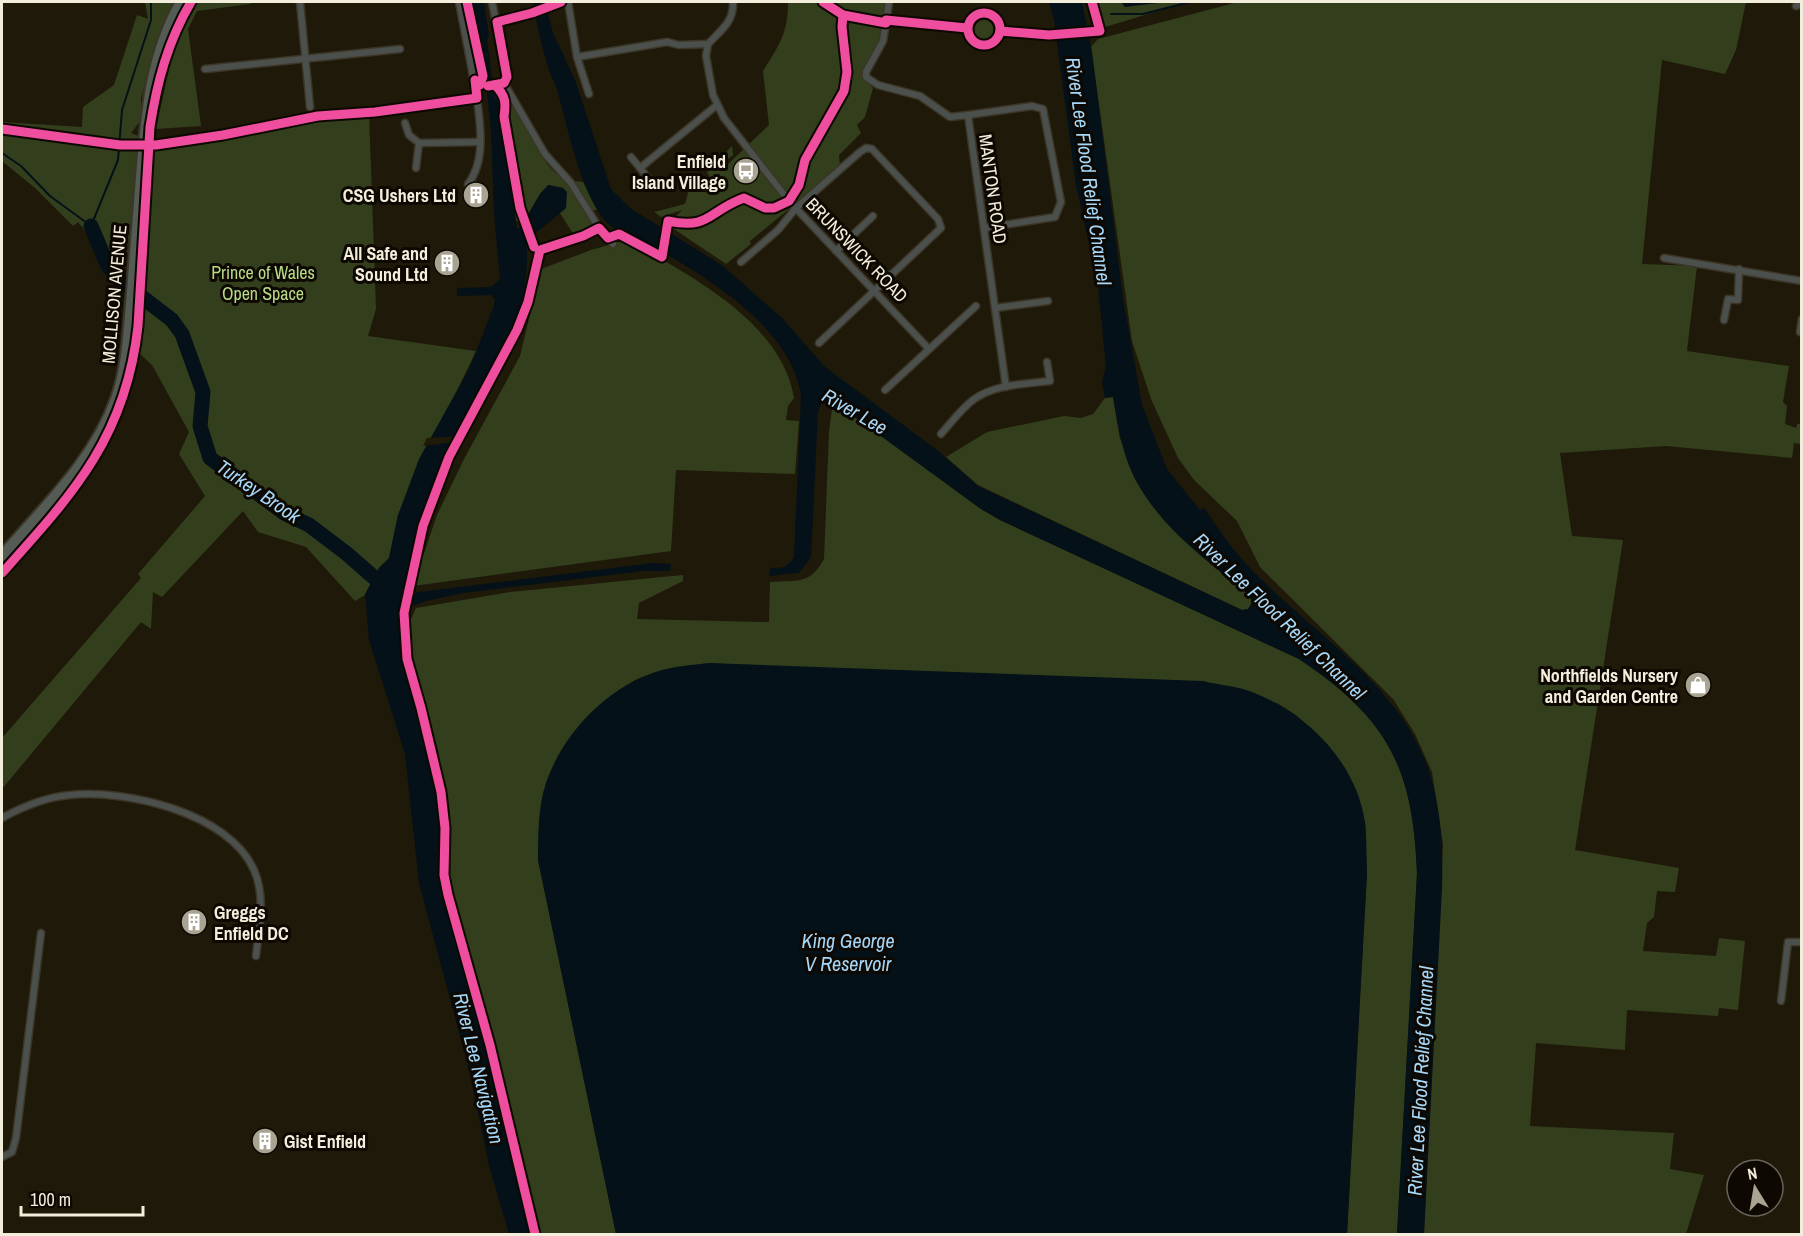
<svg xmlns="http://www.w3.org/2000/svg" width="1803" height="1236" viewBox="0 0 1803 1236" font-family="'Archivo Narrow',sans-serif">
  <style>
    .green { fill: #333f1c }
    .water { fill: #041119 }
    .pier { fill: #1f1909 }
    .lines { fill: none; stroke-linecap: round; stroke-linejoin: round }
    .stream { stroke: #041119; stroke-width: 2 }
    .river { stroke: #041119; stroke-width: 15 }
    .minor-casing { stroke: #3b3628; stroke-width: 9 }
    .primary-casing { stroke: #3b3628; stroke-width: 14 }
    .minor { stroke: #4c504d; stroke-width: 6 }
    .primary { stroke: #545a54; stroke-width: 10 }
    .cycleway-casing { stroke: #0d0801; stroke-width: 13 }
    .cycleway { stroke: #ef4d9e; stroke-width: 9 }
    .labels { text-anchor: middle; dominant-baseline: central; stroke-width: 6; stroke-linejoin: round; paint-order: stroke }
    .poi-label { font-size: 18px; font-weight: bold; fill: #f3eddb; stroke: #0d0801; text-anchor: end }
    .street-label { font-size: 18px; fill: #f3eddb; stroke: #0d0801 }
    .park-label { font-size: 18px; fill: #b8da87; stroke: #0d0801 }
    .water-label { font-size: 20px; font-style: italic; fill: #a6d7f8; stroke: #0d0801 }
  </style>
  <rect width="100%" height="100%" fill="#1f1909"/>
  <g class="green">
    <path d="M145 2H177L155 52 141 98V120L131 133 141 137 123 290C102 271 97 243 78 222L73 226 35 188 2 161V122L82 127 83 107 114 85 137 15 148 19Z"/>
    <polygon points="197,2 254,2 250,4 197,11 188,29 201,126 156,129 173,50"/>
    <path d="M788 2H885L878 46 864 78 873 88 865 117 857 125 861 133 839 155 840 167 750 241 751 244 726 264 668 225 682 210 661 217 654 212 685 204 688 193 686 182 693 175 707 186 712 181 707 172 732 146 733 155 721 164 724 168 769 125 763 71C779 45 788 34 788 2Z"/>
    <polygon points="1094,2 1188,2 1105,27 1099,25"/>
    <polygon points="1238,2 1746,2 1736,50 1725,74 1662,60 1642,264 1697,266 1687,351 1789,366 1783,402 1787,406 1785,424 1796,428 1797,424 1801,424 1800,444 1794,443 1792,458 1666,446 1560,453 1572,536 1623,540 1575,850 1679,868 1675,892 1657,891 1654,917 1647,923 1643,951 1716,956 1719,938 1745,941 1738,1010 1719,1008 1718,1016 1627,1010 1625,1050 1536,1043 1530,1126 1674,1133 1670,1169 1704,1175 1686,1234 1424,1234 1443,844 1432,772 1415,734 1393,699 1260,567 1237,521 1194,480 1178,458 1151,399 1132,341 1091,47 1098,39"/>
    <circle cx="984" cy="30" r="10"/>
    <path d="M510 99C529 123 537 163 564 179 569 182 578 181 583 182L599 210H587L592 225 587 232 574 235 560 213 566 208 563 188 549 185 540 194 524 222 516 221 500 110Z"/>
    <polygon points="369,113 376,309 368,336 476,351 398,515 389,558 379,568 365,595 355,601 306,547 258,532 243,511 162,597 153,592 151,629 141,622 2,789 2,738 141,578 138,574 205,496 179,454 189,432 152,365 140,354 154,149 195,144 304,120"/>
    <path d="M627 240C688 274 782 322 794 398L788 406 786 420 799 421 795 474 676 470 671 551 413 586 437 515 464 459 520 356 541 269 591 250Z"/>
    <polygon points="1113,397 1120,439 1250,596 1252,603 1248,609 1242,610 978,485 946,457 987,432 1064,416 1081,418 1093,414 1105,398"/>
    <path d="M833 401 981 509 1000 520 1299 659C1388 719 1413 767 1417 873L1397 1234H1347L1367 873 1365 822 1319 736 1296 715 1277 703 709 663 659 671 635 680 593 711 546 783 540 816 538 860 616 1234H538L491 1036 448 877 450 848 438 749 416 681 405 632 416 608 510 592 683 575V581L639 603 637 619 769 622 770 582C797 580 810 585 824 559L829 432Z"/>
  </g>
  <g class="water">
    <path d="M470 2H484L489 36 487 40 495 98H498L517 228H520L540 194 548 185 563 188 567 192 566 208 526 241C535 321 481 382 450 451 429 497 412 544 403 594L652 563 671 564 670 571H643L463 593 426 601 400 611 401 657 434 772 440 814V875L484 1040 529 1234H509L489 1166 469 1070 419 883 405 754 369 640 365 594 379 568 389 558 398 515 419 459 470 367 493 308 495 300 491 295 457 296V288L491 287 500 279 494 214 491 130 482 47 480 40 476 39Z"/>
    <path d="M533 2H545L553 33 575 80 611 189 630 208 723 266 783 319 825 367 937 450 978 486 1242 610 1248 609 1252 603 1250 596C1210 563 1165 531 1139 486 1123 459 1118 427 1113 397L1105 398 1102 382 1106 367 1098 285 1076 185 1054 20 1049 2H1082L1092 52 1123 298 1142 405 1167 469 1200 510 1204 508C1215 523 1226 541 1238 555 1304 631 1411 685 1434 789 1442 823 1443 855 1442 889L1424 1234H1397L1417 873C1413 767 1388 719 1299 659L1000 520 981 509 833 401 822 402 818 412 811 557 799 573 769 576 770 568C781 568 788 568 794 557L801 397C794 330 706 276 653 247 640 240 623 236 612 227 583 205 568 128 558 93 555 83 550 74 547 64 541 43 536 22 533 2Z"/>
    <polygon points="1121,2 1166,2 1125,7"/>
    <path d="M709 663 1203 681C1219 685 1237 686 1252 692 1307 713 1356 762 1365 822 1367 838 1366 856 1367 873L1347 1234H616L538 860C538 836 538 806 546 783 563 733 608 686 659 671 675 666 692 665 709 663Z"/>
  </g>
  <g class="pier">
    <polygon points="1090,28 1091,36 1053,39 1052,31"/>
    <polygon points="664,225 671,229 667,256 660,252"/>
    <polygon points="461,436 458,442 423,446 427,438"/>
  </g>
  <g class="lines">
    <g class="stream">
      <polyline points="1111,14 1143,14 1190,2"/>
      <polyline points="2,153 21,166 50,196 91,226 118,160 122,110 151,20 151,2"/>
    </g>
    <polyline class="river" points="91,226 108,266 121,281 172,320 182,334 203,392 200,426 210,458 284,513 309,525 346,553 386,588"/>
    <defs>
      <g id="minor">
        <polyline points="300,2 310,107"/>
        <path d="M459 2 473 76C480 90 492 87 504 83L507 77 492 2"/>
        <polyline points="568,2 577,57 589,94"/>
        <polyline points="889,2 883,41 866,72 866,77 878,85 920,96 950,117 968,115 1006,387"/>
        <polyline points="1796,6 1802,4"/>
        <circle cx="984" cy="29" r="16"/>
        <polyline points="886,20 967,28"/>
        <polyline points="1000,31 1010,33"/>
        <polyline points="708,44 706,56 713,95 724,118 789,201 929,349"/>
        <path d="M708 44C721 30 734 22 733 2"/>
        <polyline points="577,57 667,42 679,45 708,44"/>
        <polyline points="205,69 400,49"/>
        <polyline points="504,83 545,154 571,183 599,228 613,244"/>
        <polyline points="968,115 1032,106 1043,109 1061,202 1055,217 984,228"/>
        <polyline points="405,123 409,135 419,143 416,168"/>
        <polyline points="419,143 479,142"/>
        <polyline points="631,157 640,168"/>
        <polyline points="651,182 640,168 717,105"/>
        <path d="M468 184C489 157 478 114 475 81"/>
        <polyline points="836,251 873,216"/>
        <polyline points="1664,258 1802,281"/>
        <polyline points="741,262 778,230 796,208 860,152 866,148 872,149 938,219 941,228 819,343"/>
        <polyline points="995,308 1048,301"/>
        <polyline points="1724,320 1728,299 1738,300 1739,269"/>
        <polyline points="1800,332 1802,319"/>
        <polyline points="885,390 976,306"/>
        <path d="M941 434C951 423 961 409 973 400 994 384 1025 384 1050 381L1047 362"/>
        <path d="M2 818C22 807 46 797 70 795 127 789 229 813 254 870 266 897 259 927 256 956"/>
        <polyline points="1781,1001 1788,942 1802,942"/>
        <polyline points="2,1157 12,1152 16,1138 41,933"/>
      </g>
      <path id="primary" d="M2 556C44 507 94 461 116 399 127 368 128 336 131 304 134 262 138 220 141 177 146 116 150 56 181 2"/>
    </defs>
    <use href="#minor" class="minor-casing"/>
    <use href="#primary" class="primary-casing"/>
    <use href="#minor" class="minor"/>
    <use href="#primary" class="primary"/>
    <defs>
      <g id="cycleway">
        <polyline points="467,2 483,76 480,85"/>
        <polyline points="823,2 843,15 886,23 886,20 967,28"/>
        <circle cx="984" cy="29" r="16"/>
        <polyline points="1000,31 1049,35 1100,31 1092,2"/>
        <path d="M495 85C506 96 506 103 504 117L520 208 534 247"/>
        <polyline points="488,86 504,83 507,77 497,22 532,13 561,2"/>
        <polyline points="2,129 120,145 156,145 223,135 318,116 375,112 477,98 475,80"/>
        <path d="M2 573C73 494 126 437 138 326L150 127C157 82 168 41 191 2"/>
        <path d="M535 1234 490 1045 448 895 444 875 445 828 441 792 421 708 407 659 404 613 423 526 449 457 517 330 528 302 540 250 583 236 599 228 608 238 619 234 662 257 668 221C710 230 708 211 744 198L765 208H774L789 201 799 185 805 160 844 91 847 72 842 27 843 15"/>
      </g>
    </defs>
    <use href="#cycleway" class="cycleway-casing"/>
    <use href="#cycleway" class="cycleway"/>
  </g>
  <defs>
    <symbol id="bus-disc" viewBox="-11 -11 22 22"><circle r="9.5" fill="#a9a392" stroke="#0d0801"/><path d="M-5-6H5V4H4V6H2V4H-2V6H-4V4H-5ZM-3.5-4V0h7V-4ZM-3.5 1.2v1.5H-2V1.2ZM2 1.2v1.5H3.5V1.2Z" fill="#fff"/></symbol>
    <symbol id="building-disc" viewBox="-11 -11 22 22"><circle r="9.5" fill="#a9a392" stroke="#0d0801"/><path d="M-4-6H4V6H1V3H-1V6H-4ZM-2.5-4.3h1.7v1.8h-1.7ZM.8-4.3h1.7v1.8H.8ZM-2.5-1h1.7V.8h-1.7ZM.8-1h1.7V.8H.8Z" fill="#fff"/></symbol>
    <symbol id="shop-disc" viewBox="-11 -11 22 22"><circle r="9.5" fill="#a9a392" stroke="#0d0801"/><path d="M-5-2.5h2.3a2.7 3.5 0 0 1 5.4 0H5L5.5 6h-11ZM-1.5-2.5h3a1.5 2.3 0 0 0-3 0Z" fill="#fff"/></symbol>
  </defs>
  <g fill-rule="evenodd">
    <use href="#bus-disc" x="731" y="156" width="30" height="30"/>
    <use href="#building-disc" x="461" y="180" width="30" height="30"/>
    <use href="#building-disc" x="432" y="248" width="30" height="30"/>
    <use href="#shop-disc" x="1683" y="670" width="30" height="30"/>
    <use href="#building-disc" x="179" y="907" width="30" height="30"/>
    <use href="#building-disc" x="250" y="1126" width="30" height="30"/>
  </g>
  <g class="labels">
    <g class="poi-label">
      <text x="726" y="161">Enfield<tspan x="726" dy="21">Island Village</tspan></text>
      <text x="456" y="195">CSG Ushers Ltd</text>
      <text x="428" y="253">All Safe and<tspan x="428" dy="21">Sound Ltd</tspan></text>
      <text x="1678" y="675">Northfields Nursery<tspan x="1678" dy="21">and Garden Centre</tspan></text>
      <text x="214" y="912" text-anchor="start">Greggs<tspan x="214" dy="21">Enfield DC</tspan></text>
      <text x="284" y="1141" text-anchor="start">Gist Enfield</text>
    </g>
    <g class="street-label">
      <text transform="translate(993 189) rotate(82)">MANTON ROAD</text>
      <text transform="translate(857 250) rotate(46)">BRUNSWICK ROAD</text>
      <text transform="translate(114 294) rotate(-85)">MOLLISON AVENUE</text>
    </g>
    <g class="park-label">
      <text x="263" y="272">Prince of Wales<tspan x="263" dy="21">Open Space</tspan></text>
    </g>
    <g class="water-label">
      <text transform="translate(1089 171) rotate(82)">River Lee Flood Relief Channel</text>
      <text transform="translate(855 411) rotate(30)">River Lee</text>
      <text transform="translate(259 491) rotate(34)">Turkey Brook</text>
      <text transform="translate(1280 616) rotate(44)">River Lee Flood Relief Channel</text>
      <text x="848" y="940">King George<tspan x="848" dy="23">V Reservoir</tspan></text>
      <text transform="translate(479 1068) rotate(76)">River Lee Navigation</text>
      <text transform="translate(1420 1081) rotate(-87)">River Lee Flood Relief Channel</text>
    </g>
  </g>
  <rect width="1803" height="1236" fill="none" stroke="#f3eddb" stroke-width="6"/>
  <g transform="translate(1755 1188) rotate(349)"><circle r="28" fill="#0d0801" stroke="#696458" stroke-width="1.5"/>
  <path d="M0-4.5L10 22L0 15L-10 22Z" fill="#a9a392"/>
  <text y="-9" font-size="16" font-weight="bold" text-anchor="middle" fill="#f3eddb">N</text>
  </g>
  <path d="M21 1206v9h122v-9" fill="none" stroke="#f3eddb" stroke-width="3"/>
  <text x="30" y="1206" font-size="18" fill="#f3eddb" stroke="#0d0801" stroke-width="4.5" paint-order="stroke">100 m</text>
</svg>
